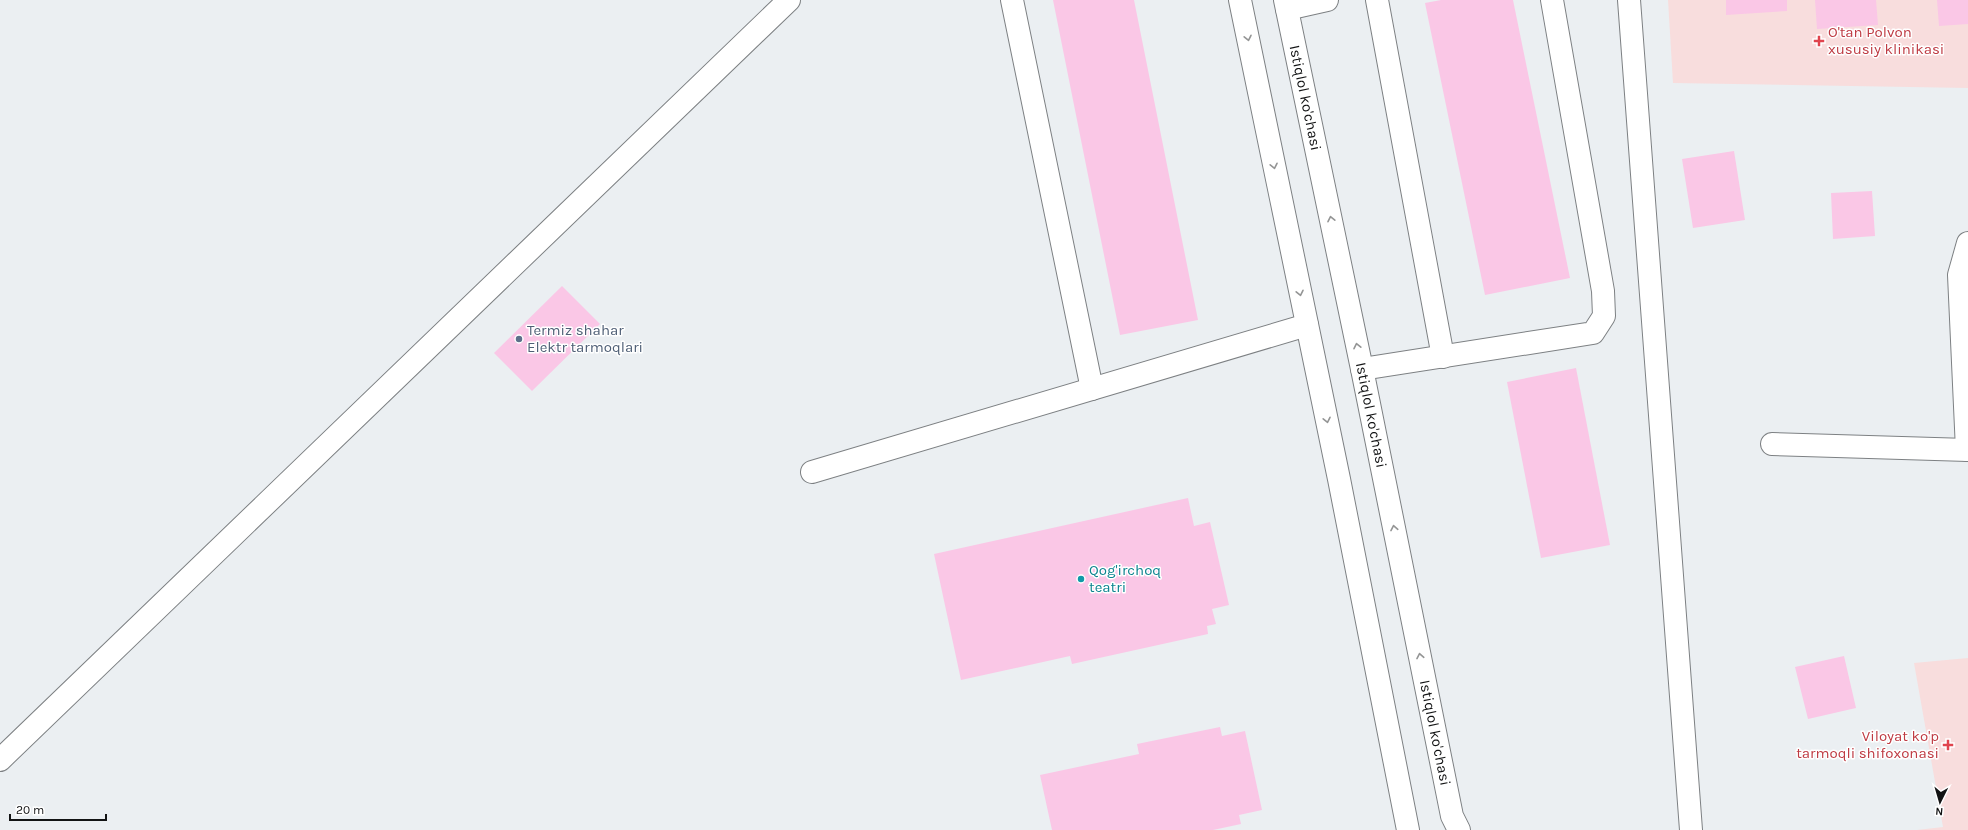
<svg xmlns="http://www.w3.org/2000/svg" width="1968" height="830" viewBox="0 0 1968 830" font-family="Karla,sans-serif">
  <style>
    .medical { fill: #f8dddd }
    .building { fill: #fac7e6 }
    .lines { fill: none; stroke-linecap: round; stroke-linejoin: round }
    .minor-casing { stroke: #7d8083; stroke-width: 24 }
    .secondary-casing { stroke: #7d8083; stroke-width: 24 }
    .minor { stroke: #fff; stroke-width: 22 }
    .secondary { stroke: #fff; stroke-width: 22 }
    .oneway { stroke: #949595 }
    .health-dot { fill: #e0444e; stroke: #fff; stroke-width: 1.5 }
    .service-dot { fill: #5c6f8a; stroke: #fff; stroke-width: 1.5 }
    .culture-dot { fill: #0f9aa8; stroke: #fff; stroke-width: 1.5 }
    .labels { text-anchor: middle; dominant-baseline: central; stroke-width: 3; stroke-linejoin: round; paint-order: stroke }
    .health-label { font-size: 15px; fill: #be3a42; stroke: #fff; text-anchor: start }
    .street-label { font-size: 15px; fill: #121314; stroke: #fff }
    .service-label { font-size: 15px; fill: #4e5e75; stroke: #fff; text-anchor: start }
    .culture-label { font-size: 15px; fill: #0d838f; stroke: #fff; text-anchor: start }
  </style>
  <rect width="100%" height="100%" fill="#ebeff2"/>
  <g class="medical">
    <polygon points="1668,0 1968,0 1968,88 1673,83"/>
    <polygon points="1968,658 1968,830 1917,830 1943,827 1914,663"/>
  </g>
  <g class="building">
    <polygon points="1053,0 1134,0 1198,320 1120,335"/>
    <polygon points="1441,0 1513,0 1570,278 1485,295 1425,3"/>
    <polygon points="1726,0 1787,0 1787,11 1726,15"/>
    <polygon points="1815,0 1876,0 1878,25 1817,29"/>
    <polygon points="1937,0 1968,0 1968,24 1939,26"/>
    <polygon points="1734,151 1745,220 1693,228 1682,159"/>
    <polygon points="1872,191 1875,236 1833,239 1831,193"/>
    <polygon points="562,286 600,324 532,391 494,353"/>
    <polygon points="1576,368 1610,545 1541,558 1507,382"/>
    <polygon points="1188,498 1194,526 1210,522 1229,605 1212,609 1216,624 1207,626 1208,634 1072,664 1070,656 961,680 934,554"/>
    <polygon points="1844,656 1856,708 1808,719 1795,667"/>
    <polygon points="1220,727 1222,736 1245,731 1262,810 1239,815 1241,824 1213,830 1052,830 1040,775 1139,754 1137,744"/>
  </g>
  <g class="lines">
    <defs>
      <g id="minor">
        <polyline points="1012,0 1092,389"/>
        <polyline points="1377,0 1443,357"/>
        <polyline points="1629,0 1691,830"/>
        <polyline points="1287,9 1327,0"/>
        <polyline points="1362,369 1593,333 1604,316 1603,291 1552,0"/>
        <polyline points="1772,444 1968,450"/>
        <polyline points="1967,450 1959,275 1968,243"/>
        <polyline points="812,472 1307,325"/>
        <polyline points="0,760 789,0"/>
      </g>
      <g id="secondary">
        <polyline points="1240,0 1339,479 1408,830"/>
        <path id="s1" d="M1285 0 1362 369 1452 816 1459 830"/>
      </g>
    </defs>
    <use href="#minor" class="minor-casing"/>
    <use href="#secondary" class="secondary-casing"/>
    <use href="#minor" class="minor"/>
    <use href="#secondary" class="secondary"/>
  </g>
  <defs><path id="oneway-chevron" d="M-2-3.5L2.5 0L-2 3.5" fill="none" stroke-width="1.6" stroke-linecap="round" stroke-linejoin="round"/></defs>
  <g class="oneway">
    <use href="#oneway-chevron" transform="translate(1248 38) rotate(78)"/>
    <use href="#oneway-chevron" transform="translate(1274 166) rotate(78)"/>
    <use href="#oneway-chevron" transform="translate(1331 219) rotate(-102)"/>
    <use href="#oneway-chevron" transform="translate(1300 293) rotate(78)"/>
    <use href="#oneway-chevron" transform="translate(1357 346) rotate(-102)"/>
    <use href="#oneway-chevron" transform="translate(1327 420) rotate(78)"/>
    <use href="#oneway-chevron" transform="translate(1394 528) rotate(-101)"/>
    <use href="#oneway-chevron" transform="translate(1420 656) rotate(-101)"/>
  </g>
  <g class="health-dot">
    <path d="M1817 35h4v4h4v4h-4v4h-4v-4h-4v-4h4z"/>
    <path d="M1946 739h4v4h4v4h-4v4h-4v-4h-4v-4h4z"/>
  </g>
  <circle class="service-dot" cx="519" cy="339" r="4"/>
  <circle class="culture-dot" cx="1081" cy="579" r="4"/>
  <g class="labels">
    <g class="health-label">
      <text x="1828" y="32">O'tan Polvon<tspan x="1828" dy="17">xususiy klinikasi</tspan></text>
      <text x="1939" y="736" text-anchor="end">Viloyat ko'p<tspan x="1939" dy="17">tarmoqli shifoxonasi</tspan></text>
    </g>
    <g class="street-label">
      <text stroke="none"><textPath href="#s1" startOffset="100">Istiqlol ko'chasi</textPath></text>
      <text stroke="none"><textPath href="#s1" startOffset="424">Istiqlol ko'chasi</textPath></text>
      <text stroke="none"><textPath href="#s1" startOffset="748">Istiqlol ko'chasi</textPath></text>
    </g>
    <g class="service-label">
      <text x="527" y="330">Termiz shahar<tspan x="527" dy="17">Elektr tarmoqlari</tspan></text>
    </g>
    <g class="culture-label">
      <text x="1089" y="570">Qog'irchoq<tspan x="1089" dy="17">teatri</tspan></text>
    </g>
  </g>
  <g transform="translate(1940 802) rotate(185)" stroke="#ffffff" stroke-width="3" paint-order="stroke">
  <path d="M0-3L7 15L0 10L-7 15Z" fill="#121314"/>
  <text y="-6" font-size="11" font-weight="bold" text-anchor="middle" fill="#121314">N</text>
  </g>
  <path d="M10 814v6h96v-6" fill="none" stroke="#121314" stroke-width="2"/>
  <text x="16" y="814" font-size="12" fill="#121314" stroke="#ffffff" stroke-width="3" paint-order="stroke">20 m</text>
</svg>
